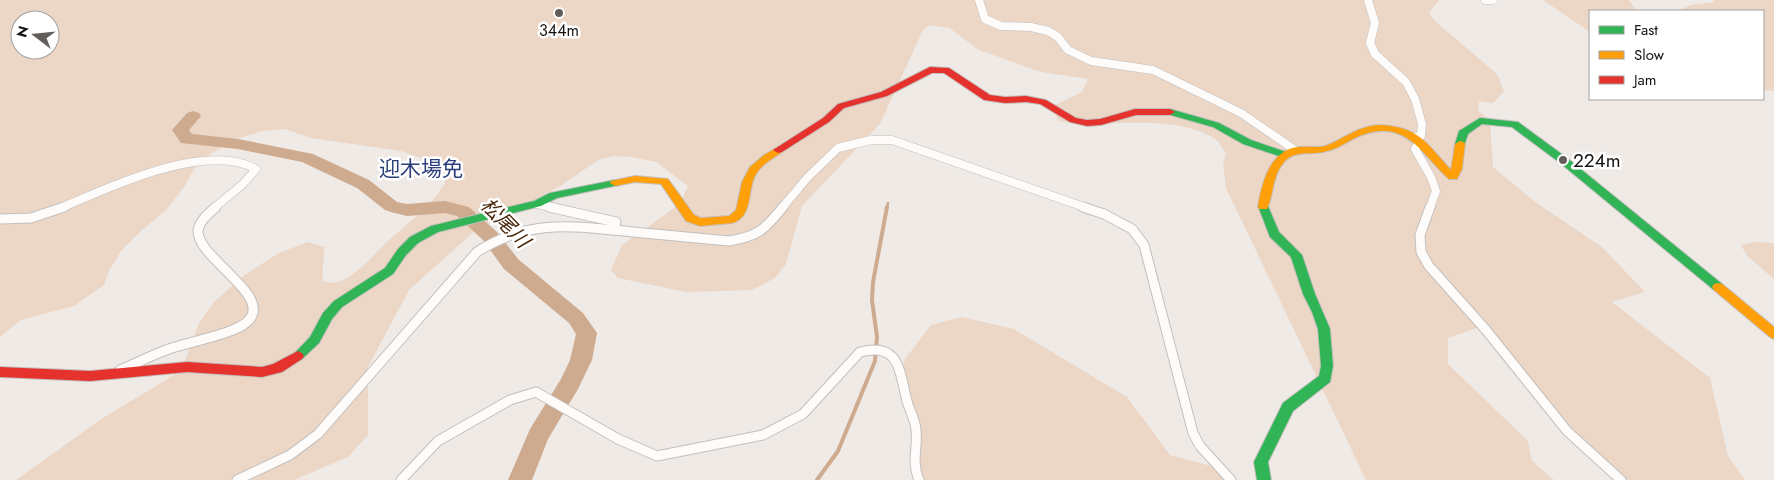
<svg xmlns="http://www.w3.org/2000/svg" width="1774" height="480" viewBox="0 0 1774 480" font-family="Jost,'Noto Sans JP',sans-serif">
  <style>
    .green { fill: #ecd7c7; fill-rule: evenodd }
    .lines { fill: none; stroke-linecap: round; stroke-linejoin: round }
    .stream-far1 { stroke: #ceaa8f; stroke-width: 2.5 }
    .stream { stroke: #ceaa8f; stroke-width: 4 }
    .river { fill: #ceaa8f; fill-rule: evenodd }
    .street-far1-casing { stroke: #c3bfbc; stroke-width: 9 }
    .street-casing { stroke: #c3bfbc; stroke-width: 11 }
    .fast-casing { stroke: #c3bfbc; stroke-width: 2 }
    .slow-casing { stroke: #c3bfbc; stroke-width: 2 }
    .jam-casing { stroke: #c3bfbc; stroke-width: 2 }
    .street-far1 { stroke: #fdfcfb; stroke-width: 8 }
    .street { stroke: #fdfcfb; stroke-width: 9 }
    .fast { fill: #30b455; fill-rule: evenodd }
    .slow { fill: #ff9f0a; fill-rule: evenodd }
    .jam { fill: #e5322d; fill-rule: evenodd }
    .poi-dot { fill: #635e5c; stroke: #fff; stroke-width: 2 }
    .labels { text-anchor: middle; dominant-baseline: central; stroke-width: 5; stroke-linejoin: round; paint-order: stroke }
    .far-poi-label { font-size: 16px; fill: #171311; stroke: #fff }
    .poi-label { font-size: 19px; fill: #171311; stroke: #fff; text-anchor: start }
    .water-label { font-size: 20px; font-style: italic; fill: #482608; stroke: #fff }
    .quarter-label { font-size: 21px; fill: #2e407a; stroke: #fff }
  </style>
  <rect width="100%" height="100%" fill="#efeae6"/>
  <g class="green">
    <path d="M0 0H1439L1429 13 1435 21 1497 74 1504 91 1493 103 1479 101 1478 111 1490 120 1493 167 1538 204 1602 247 1645 292 1612 302 1710 378 1728 456 1745 480H1617L1480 327 1448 338V364L1528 441 1532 461 1554 480H1366L1226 188 1223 163 1226 154C1223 149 1219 142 1215 139 1171 112 1107 129 1058 121L1053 106 1082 92 1088 79 1041 72 979 50 949 28 930 25 923 30 880 124 802 206 786 264 775 278 752 290 686 292 618 278 611 270 622 245 680 204 688 186 656 162 632 157 613 156 598 160 562 185 476 230 409 290 368 367V435L348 457 294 480H16L101 419 174 375 186 358 199 323 215 301 242 277 277 254 307 242 324 247C325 259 321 269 323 281 328 282 333 284 338 282 361 274 378 248 397 233 415 217 432 205 445 183L444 177 421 158 401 151 311 138 285 129 262 131 234 140 212 153 194 169 185 186 166 210 141 231 121 251 109 271 104 285 74 306 21 320 0 337ZM20 20H50V50H20Z"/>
    <polygon points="1543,0 1629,0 1637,11 1590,11 1590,32"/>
    <polygon points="1713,0 1774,0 1774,91 1763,90 1763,11 1677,11 1691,5 1715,2"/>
    <polygon points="1756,242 1774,243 1774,279 1747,256 1741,245"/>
    <polygon points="962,317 1014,329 1127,397 1170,455 1223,469 1226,480 917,480 914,433 900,380 905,359 931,325"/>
  </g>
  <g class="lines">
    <polyline class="stream-far1" points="887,208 888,203"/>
    <polyline class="stream" points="817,480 838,451 875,361 877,337 872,300 873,282 887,207"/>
    <polygon class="river" points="193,111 199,113 201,116 189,130 192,134 238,139 313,154 369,180 397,202 407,204 445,201 469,207 497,232 518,259 583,313 597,333 592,360 578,389 548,439 532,480 508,480 530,429 561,379 570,360 576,334 569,323 504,269 483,240 457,216 445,213 407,216 391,212 385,210 357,188 302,162 238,149 181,143 172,130 187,113"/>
    <defs>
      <g id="street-far1">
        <polyline points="979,0 985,19 1001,26 1031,27 1048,31 1058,37 1068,50 1091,61 1153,70 1241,113 1295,150"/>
        <polyline points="1368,0 1375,23 1370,43 1375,54 1406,82 1415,99 1422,124 1421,136 1414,137"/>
        <polyline points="1485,0 1493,0"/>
        <polyline points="1419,143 1415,149 1431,177 1436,191 1430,208"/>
        <polyline points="537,204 555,208"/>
        <path d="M61 208C109 187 206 141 256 169L243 184 214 208"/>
        <polyline points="782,208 807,178 838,148 871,140 892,140 1087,208"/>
      </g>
      <g id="street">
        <polyline points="549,207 616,222 613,230"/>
        <polyline points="1083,207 1104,214 1132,229 1144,245 1193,433 1200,446 1231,480"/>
        <polyline points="1430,207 1420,235 1421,252 1429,266 1486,330 1567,431 1621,480"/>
        <polyline points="0,219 31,218 64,207"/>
        <path d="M120 370C135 364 150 356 166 350 186 342 234 335 248 321 274 296 197 258 198 231 199 221 209 213 216 207"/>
        <path d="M237 480 290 455 318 434 477 252C530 218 574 226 633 232 665 235 697 238 729 241 759 236 764 230 783 207"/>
        <path d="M401 480 438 441 510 400 536 392 618 439 657 456 763 435 803 414 860 352C898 342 899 368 906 397 908 408 915 418 916 430 918 449 911 461 919 480"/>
      </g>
      <g id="fast">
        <polygon points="1170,109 1219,123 1251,140 1289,153 1290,155 1285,158 1243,144 1213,127 1167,114 1165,112 1167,110"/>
        <polygon points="1480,118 1518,122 1567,158 1722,284 1724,287 1722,290 1714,290 1559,162 1512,127 1482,124 1468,134 1464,146 1456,146 1455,144 1459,131"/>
        <polygon points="615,180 619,181 620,183 619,185 557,198 541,206 438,232 418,243 406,255 393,274 342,307 332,319 319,343 302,359 298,361 294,359 292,356 310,337 323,313 334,301 385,268 398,249 410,237 431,226 534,201 550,193"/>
        <polygon points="1263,202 1268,206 1279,232 1302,255 1315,294 1330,329 1333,366 1330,382 1293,411 1268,462 1271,480 1257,480 1254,462 1283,403 1319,376 1321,366 1318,329 1312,312 1303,294 1291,257 1270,237 1258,206"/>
      </g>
      <g id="slow">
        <path d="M1378 125C1419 126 1426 143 1451 170L1455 144 1460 141 1464 142 1465 144 1462 169 1457 179H1449C1423 156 1407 120 1365 134 1351 138 1341 148 1327 151 1311 156 1296 149 1284 162 1272 176 1274 194 1267 209H1259L1258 206C1262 183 1270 150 1298 147 1307 146 1316 148 1325 146 1344 139 1356 127 1378 125Z"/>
        <path d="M778 147 783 150 782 152C772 159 760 165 755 176 747 192 753 217 732 223L700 226 686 221 661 184 635 182 615 186 610 183 611 181 635 176 668 179 694 215 701 218 729 216 736 210 742 182 750 167 764 155Z"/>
        <polygon points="1718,283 1722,284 1774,327 1774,339 1770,337 1714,290 1712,287 1714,284"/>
      </g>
      <g id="jam">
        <polygon points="930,67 949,68 990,95 1005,97 1026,96 1046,100 1076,118 1087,120 1100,119 1135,109 1170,109 1175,112 1170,115 1136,115 1101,125 1087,126 1070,122 1040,104 1026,102 1005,103 984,100 944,73 932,73 887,96 844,108 829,122 782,152 778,153 773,150 823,118 838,104 881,92"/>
        <polygon points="298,351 302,353 304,356 302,359 282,372 262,377 187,372 90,381 0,377 0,367 90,371 187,362 262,367 273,364"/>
      </g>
    </defs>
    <use href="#street-far1" class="street-far1-casing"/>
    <use href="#street" class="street-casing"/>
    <use href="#fast" class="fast-casing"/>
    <use href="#slow" class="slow-casing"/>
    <use href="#jam" class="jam-casing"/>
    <use href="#street-far1" class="street-far1"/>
    <use href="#street" class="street"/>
    <use href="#fast" class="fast"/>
    <use href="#slow" class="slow"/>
    <use href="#jam" class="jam"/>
  </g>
  <g class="poi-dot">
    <circle cx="559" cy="13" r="5"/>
    <circle cx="1563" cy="160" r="5"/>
  </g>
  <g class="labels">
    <g class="far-poi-label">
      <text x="559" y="30">344m</text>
    </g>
    <g class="poi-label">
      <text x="1573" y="160">224m</text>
    </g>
    <g class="water-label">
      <text transform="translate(505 223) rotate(46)">松尾川</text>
    </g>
    <g class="quarter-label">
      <text x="421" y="169">迎木場免</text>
    </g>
  </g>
  <rect x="1589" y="10" width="175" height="90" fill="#ffffff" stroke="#a2a1a0"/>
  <rect x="1599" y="26" width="25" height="8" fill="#30b455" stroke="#a2a1a0"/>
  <text x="1634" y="35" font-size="15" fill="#171311">Fast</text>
  <rect x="1599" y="51" width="25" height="8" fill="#ff9f0a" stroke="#a2a1a0"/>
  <text x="1634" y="60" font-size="15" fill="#171311">Slow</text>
  <rect x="1599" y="76" width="25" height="8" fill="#e5322d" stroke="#a2a1a0"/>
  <text x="1634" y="85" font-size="15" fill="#171311">Jam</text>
  <g transform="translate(35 35) rotate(286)"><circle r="24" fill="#ffffff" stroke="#a2a1a0"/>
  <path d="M0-4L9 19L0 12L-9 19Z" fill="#635e5c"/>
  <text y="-8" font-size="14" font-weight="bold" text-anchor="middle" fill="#171311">N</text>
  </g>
</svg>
